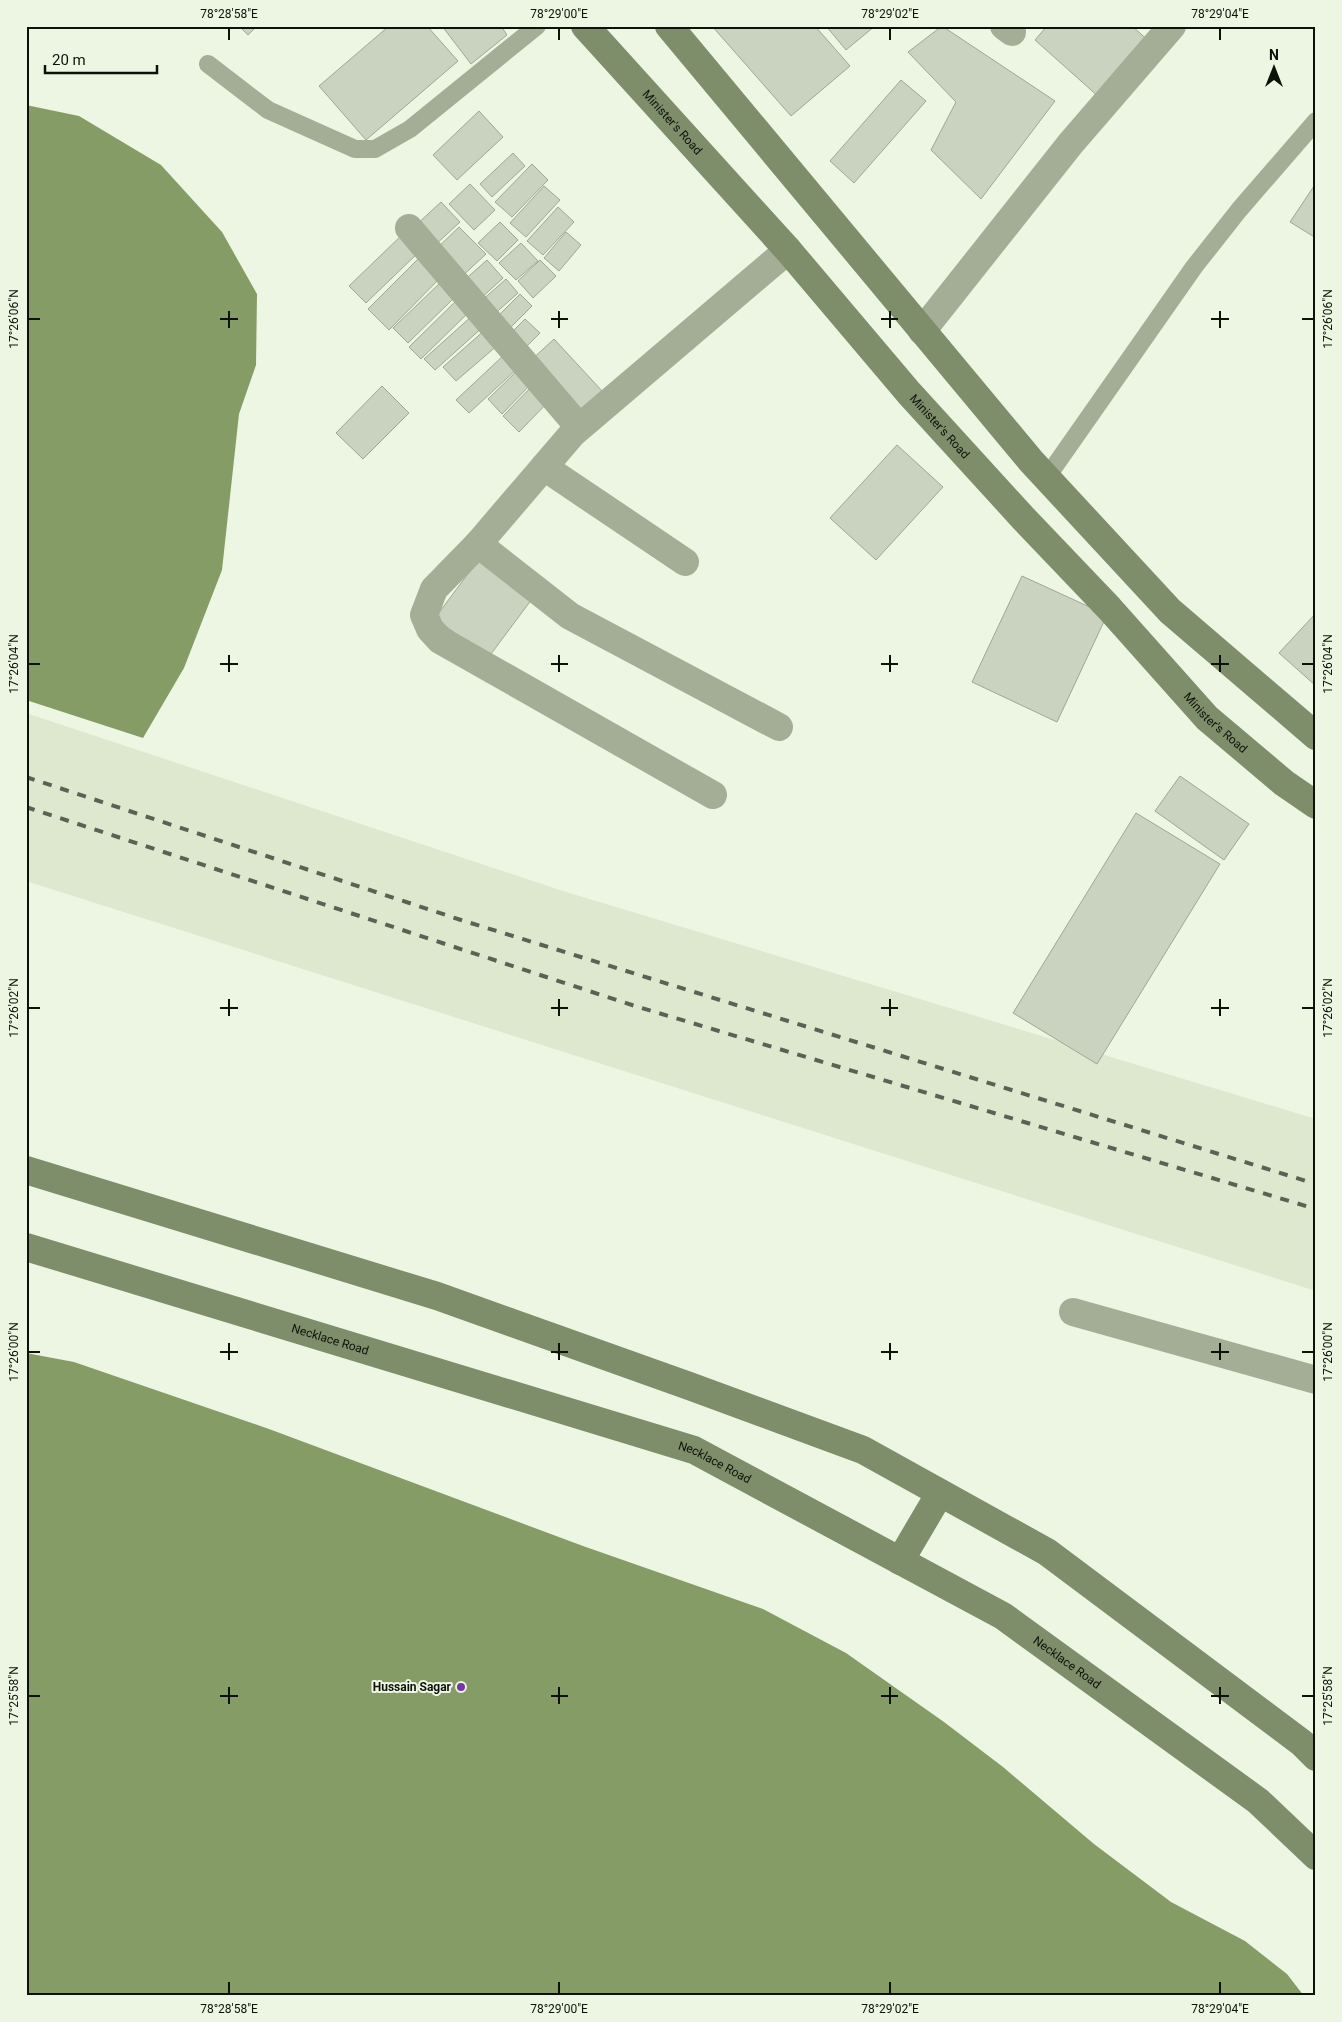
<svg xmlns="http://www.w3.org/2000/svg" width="1342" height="2022" viewBox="0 0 1342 2022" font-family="Roboto,sans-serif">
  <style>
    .built { fill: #dde8ce }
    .water { fill: #869c67 }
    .building { fill: #cad3c0; stroke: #9ea794 }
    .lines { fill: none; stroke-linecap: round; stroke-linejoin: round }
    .lane { stroke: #a4ae96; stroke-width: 18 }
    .street { stroke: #a4ae96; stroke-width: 28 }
    .secondary { stroke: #7e8d6a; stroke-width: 28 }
    .rail { stroke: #5c6156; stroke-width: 4; stroke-dasharray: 9 9; stroke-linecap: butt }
    .ticks { fill: none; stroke: #0e110a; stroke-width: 2 }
    .poi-dot { fill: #7735a9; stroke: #edf6e2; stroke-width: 2 }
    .labels { text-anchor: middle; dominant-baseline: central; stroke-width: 4; stroke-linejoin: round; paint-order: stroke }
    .street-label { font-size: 12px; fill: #0e110a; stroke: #edf6e2 }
    .poi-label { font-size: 12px; font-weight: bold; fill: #0e110a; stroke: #edf6e2; text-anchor: end }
    .neatline { fill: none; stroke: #0e110a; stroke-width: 2 }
    .ticks-label { font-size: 12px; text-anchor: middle; fill: #0e110a }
  </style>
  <rect width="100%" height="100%" fill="#edf6e2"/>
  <polygon class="built" points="26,713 563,891 1316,1119 1316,1291 26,881"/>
  <g class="water">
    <polygon points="26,105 79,116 161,165 222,232 257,294 256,365 239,414 222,570 184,668 143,738 26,700"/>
    <polygon points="26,1353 74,1362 269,1429 583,1546 763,1609 846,1653 944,1722 1003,1767 1094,1844 1171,1902 1245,1941 1287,1974 1304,1996 26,1996"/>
  </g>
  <g class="building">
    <polygon points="239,26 257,26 248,35"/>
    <polygon points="389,26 427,26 458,61 366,140 319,86"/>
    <polygon points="442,26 501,26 507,35 471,64"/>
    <polygon points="712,26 815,26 850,66 791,116"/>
    <polygon points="826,26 875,26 846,50"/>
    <polygon points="942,26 1055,101 981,199 931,150 956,102 908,52"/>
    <polygon points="1047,26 1132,26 1151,43 1100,98 1035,40"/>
    <polygon points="901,80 926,101 854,183 830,161"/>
    <polygon points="479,111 503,137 457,180 433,155"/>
    <polygon points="513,153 525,166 492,197 480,184"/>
    <polygon points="532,164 548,180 512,217 495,202"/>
    <polygon points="1316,183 1316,238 1290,222"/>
    <polygon points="470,184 495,210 474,230 449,204"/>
    <polygon points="544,186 560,200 526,237 510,223"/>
    <polygon points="441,202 460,222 434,246 415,226"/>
    <polygon points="558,207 574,222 543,255 527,241"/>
    <polygon points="500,222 518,240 497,261 478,243"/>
    <polygon points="459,227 486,254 458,280 432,253"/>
    <polygon points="566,232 581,245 559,271 544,258"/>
    <polygon points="404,233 421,250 366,303 349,286"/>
    <polygon points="521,243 538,261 516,280 499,263"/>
    <polygon points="423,254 444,274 389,330 368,309"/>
    <polygon points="487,260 503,278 477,302 460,284"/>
    <polygon points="540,260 556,276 533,298 518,281"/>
    <polygon points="506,279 518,293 491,317 479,303"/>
    <polygon points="441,282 455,297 408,343 393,328"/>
    <polygon points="520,294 532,306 504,334 492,322"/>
    <polygon points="459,298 471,310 421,359 409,347"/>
    <polygon points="473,315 484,326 435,370 424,359"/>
    <polygon points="525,319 540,333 522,351 507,337"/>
    <polygon points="486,329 499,344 456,381 443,367"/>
    <polygon points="554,339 603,392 576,416 528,363"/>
    <polygon points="505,354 518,368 469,413 456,400"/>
    <polygon points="518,370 531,384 502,414 488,399"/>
    <polygon points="535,383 551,399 519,432 503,416"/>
    <polygon points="382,386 409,413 363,459 336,433"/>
    <polygon points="897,445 943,487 876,560 830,518"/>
    <polygon points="479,559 532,599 488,658 435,618"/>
    <polygon points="1022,576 1107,615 1057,722 972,682"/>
    <polygon points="1316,613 1316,686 1279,653"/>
    <polygon points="1180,776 1249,824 1224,860 1155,811"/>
    <polygon points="1136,813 1220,864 1097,1064 1013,1013"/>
  </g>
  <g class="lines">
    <g class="lane">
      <polyline points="208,64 268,110 355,149 375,149 410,129 537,26"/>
      <polyline points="1047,477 1194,267 1239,210 1316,121"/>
    </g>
    <g class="street">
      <polyline points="1004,26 1012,32"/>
      <polyline points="409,228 579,427"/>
      <polyline points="922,331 1071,143 1172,26"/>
      <polyline points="544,467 685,562"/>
      <polyline points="478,544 570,616 779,727"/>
      <polyline points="713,795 440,640 430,629 424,615 434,589 478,544 573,433 788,250"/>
      <polyline points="1073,1312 1316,1380"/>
    </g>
    <g class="secondary">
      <path id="s1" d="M585 26 788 250 909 393 1024 519 1109 608 1207 718 1284 783 1316 805"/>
      <polyline points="669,26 1031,461 1170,611 1316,736"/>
      <polyline points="26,1170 437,1296 692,1387 863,1450 1047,1552 1302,1743 1316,1757"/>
      <path id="s2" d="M26 1247 694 1450 1003 1616 1258 1801 1316 1856"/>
      <polyline points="900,1561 940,1493"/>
    </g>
    <g class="rail">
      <polyline points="26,777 461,920 1316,1184"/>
      <polyline points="26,807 635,1006 1316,1209"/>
    </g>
  </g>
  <path class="ticks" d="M229 28V40M559 28V40M890 28V40M1220 28V40M229 311V328M559 311V328M890 311V328M1220 311V328M28 319H40M220 319H238M551 319H568M881 319H898M1211 319H1229M1302 319H1314M229 655V672M559 655V672M890 655V672M1220 655V672M28 664H40M220 664H238M551 664H568M881 664H898M1211 664H1229M1302 664H1314M229 999V1016M559 999V1016M890 999V1016M1220 999V1016M28 1008H40M220 1008H238M551 1008H568M881 1008H898M1211 1008H1229M1302 1008H1314M229 1343V1360M559 1343V1360M890 1343V1360M1220 1343V1360M28 1352H40M220 1352H238M551 1352H568M881 1352H898M1211 1352H1229M1302 1352H1314M229 1687V1704M559 1687V1704M890 1687V1704M1220 1687V1704M28 1696H40M220 1696H238M551 1696H568M881 1696H898M1211 1696H1229M1302 1696H1314M229 1982V1994M559 1982V1994M890 1982V1994M1220 1982V1994"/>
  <circle class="poi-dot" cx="461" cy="1687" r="5"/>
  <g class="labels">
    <g class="street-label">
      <text stroke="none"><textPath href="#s1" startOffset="130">Minister's Road</textPath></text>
      <text stroke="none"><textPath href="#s1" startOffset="535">Minister's Road</textPath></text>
      <text stroke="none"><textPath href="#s1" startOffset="940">Minister's Road</textPath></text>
      <text stroke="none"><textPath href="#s2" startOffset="318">Necklace Road</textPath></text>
      <text stroke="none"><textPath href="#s2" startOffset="722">Necklace Road</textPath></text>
      <text stroke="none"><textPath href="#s2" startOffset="1128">Necklace Road</textPath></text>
    </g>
    <g class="poi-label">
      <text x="451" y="1687">Hussain Sagar</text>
    </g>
  </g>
  <rect width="1342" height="2022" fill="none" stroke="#edf6e2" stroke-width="55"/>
  <g transform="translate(1274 68)" stroke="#edf6e2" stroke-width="4" paint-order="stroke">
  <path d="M0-4L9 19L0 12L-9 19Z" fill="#0e110a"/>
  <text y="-8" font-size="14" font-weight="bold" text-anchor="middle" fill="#0e110a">N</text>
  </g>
  <path d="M45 65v8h112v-8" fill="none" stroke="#0e110a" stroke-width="2.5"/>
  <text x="52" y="65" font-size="15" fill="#0e110a" stroke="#edf6e2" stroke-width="4" paint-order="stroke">20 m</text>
  <rect x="28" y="28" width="1286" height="1966" class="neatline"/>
  <g class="ticks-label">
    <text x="229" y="18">78°28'58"E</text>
    <text x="559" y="18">78°29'00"E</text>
    <text x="890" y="18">78°29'02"E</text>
    <text x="1220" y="18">78°29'04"E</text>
    <text transform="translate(14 319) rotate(-90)" y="4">17°26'06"N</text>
    <text transform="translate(1328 319) rotate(-90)" y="4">17°26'06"N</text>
    <text transform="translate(14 664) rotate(-90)" y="4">17°26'04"N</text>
    <text transform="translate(1328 664) rotate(-90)" y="4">17°26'04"N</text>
    <text transform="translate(14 1008) rotate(-90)" y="4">17°26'02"N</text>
    <text transform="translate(1328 1008) rotate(-90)" y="4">17°26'02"N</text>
    <text transform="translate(14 1352) rotate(-90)" y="4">17°26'00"N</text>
    <text transform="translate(1328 1352) rotate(-90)" y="4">17°26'00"N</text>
    <text transform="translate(14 1696) rotate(-90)" y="4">17°25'58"N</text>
    <text transform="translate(1328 1696) rotate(-90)" y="4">17°25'58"N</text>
    <text x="229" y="2013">78°28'58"E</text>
    <text x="559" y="2013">78°29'00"E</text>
    <text x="890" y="2013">78°29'02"E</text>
    <text x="1220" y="2013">78°29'04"E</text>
  </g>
</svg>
